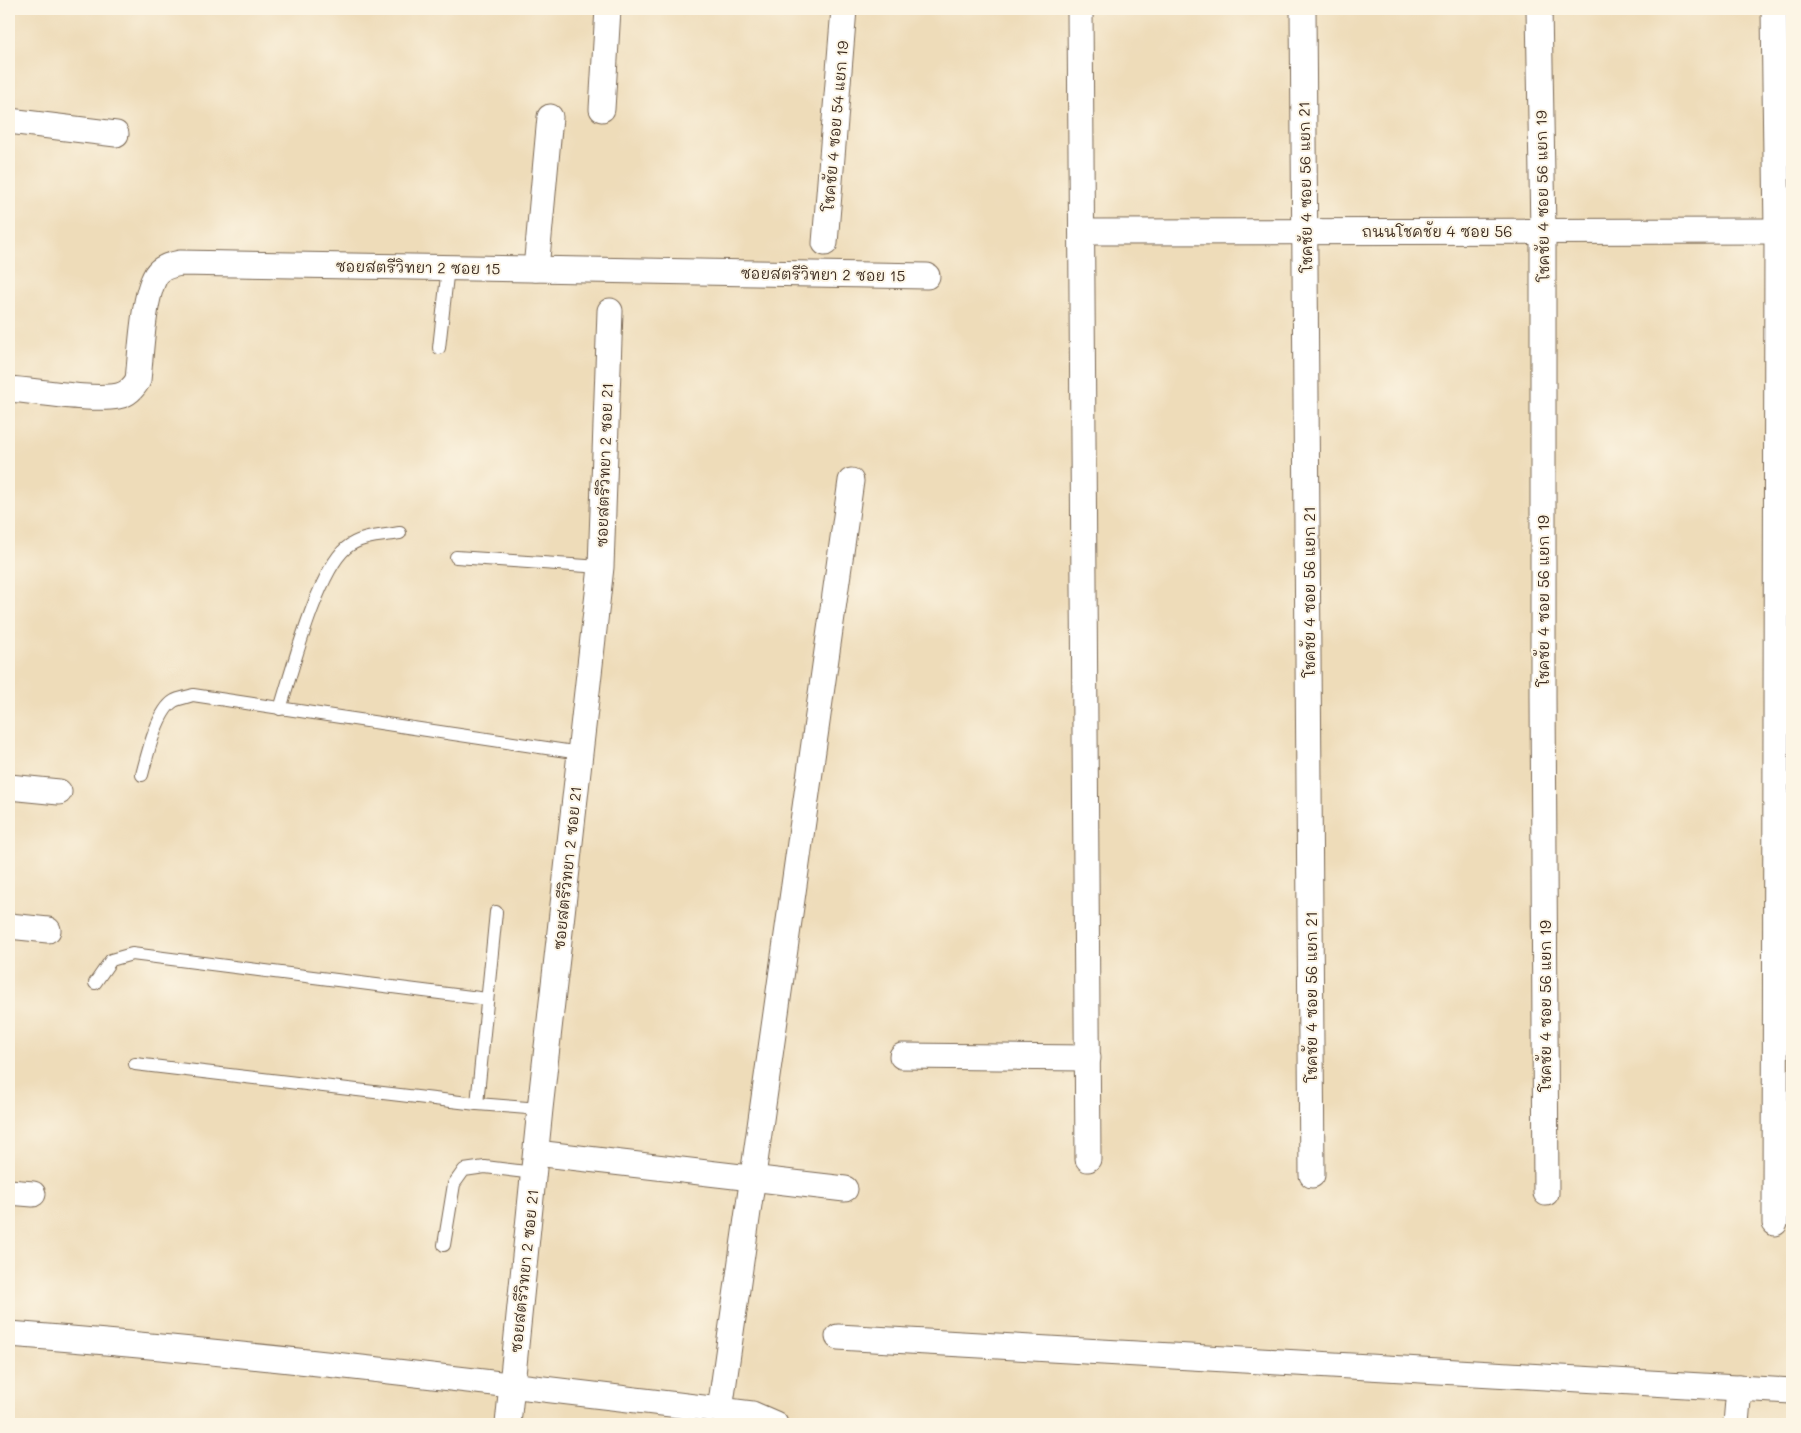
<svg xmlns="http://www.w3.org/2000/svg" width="1801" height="1433" viewBox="0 0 1801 1433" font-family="Mali,'Playpen Sans Thai',sans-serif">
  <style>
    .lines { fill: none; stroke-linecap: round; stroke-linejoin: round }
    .lane-casing { stroke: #7a6854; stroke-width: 14 }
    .street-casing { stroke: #7a6854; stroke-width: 27 }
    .lane { stroke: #fff; stroke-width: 12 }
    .street { stroke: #fff; stroke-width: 25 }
    .labels { text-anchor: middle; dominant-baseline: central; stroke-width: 4; stroke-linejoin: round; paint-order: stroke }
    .street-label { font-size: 15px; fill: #3b2a1e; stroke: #fcf5e5 }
  </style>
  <rect width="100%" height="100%" fill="#fcf5e5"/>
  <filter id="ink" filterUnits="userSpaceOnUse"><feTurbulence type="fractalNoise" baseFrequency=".02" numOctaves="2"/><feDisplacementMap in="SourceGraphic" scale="10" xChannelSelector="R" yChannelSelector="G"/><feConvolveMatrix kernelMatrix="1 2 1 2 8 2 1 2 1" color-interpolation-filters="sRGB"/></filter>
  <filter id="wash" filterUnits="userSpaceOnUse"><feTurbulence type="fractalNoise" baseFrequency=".0096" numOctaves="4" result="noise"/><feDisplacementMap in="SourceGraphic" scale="20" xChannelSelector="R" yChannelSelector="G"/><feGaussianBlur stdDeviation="1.12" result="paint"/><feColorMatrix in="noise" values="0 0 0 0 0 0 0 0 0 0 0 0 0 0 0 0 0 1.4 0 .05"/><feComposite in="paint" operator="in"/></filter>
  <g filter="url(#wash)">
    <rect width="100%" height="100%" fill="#eedcb9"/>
  </g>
  <g filter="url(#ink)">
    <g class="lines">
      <defs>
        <g id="lane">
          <polyline points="439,348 448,267"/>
          <polyline points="456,557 601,567"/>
          <path d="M280 709C292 671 317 573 346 548 360 536 382 536 400 533"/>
          <path d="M142 775C147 756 157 711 174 701 179 698 188 697 193 695L580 753"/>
          <polyline points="95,983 111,960 132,954 487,999"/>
          <polyline points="135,1064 477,1104 540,1109"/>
          <polyline points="477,1104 496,912"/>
          <polyline points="444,1245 454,1184 464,1170 485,1167 534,1173"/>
        </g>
        <g id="street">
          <polyline points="1080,9 1088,1159"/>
          <polyline points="1303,9 1312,1175"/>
          <polyline points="1539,9 1543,231 1543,696 1546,1193"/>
          <polyline points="1774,9 1777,231 1775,1223"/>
          <polyline points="602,109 608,9"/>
          <polyline points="9,121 116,134"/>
          <polyline points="1082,232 1792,231"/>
          <polyline points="825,243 844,9"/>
          <polyline points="536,269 550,117"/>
          <path d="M9 389C37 391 92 401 118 396 128 394 133 388 138 380 141 353 143 297 156 275 161 267 171 265 180 263L927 276"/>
          <polyline points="9,787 59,792"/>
          <polyline points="9,926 48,930"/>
          <polyline points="902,1056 1088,1058"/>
          <polyline points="536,1153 845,1189"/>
          <polyline points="9,1192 33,1194"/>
          <path d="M9 1334C246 1352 483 1382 720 1410L752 1414 775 1424"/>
          <polyline points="838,1337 1792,1391"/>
          <polyline points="720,1410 851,481"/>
          <polyline points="508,1424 540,1109 601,567 610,311"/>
          <polyline points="1736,1424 1739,1388"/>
        </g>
      </defs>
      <use href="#lane" class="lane-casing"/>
      <use href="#street" class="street-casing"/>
      <use href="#lane" class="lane"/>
      <use href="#street" class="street"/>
    </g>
  </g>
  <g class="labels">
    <g class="street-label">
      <text transform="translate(835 126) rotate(-85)">โชคชัย 4 ซอย 54 แยก 19</text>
      <text transform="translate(1305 187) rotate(-91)">โชคชัย 4 ซอย 56 แยก 21</text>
      <text transform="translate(1542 196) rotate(-91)">โชคชัย 4 ซอย 56 แยก 19</text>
      <text x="1437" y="231">ถนนโชคชัย 4 ซอย 56</text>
      <text transform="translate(418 267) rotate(1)">ซอยสตรีวิทยา 2 ซอย 15</text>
      <text transform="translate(823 274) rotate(1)">ซอยสตรีวิทยา 2 ซอย 15</text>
      <text transform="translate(604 465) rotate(-88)">ซอยสตรีวิทยา 2 ซอย 21</text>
      <text transform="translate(1309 592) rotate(-90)">โชคชัย 4 ซอย 56 แยก 21</text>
      <text transform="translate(1543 601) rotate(-90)">โชคชัย 4 ซอย 56 แยก 19</text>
      <text transform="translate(567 868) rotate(-84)">ซอยสตรีวิทยา 2 ซอย 21</text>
      <text transform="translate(1311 997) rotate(-90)">โชคชัย 4 ซอย 56 แยก 21</text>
      <text transform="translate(1545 1006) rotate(-90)">โชคชัย 4 ซอย 56 แยก 19</text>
      <text transform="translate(524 1271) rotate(-84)">ซอยสตรีวิทยา 2 ซอย 21</text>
    </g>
  </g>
  <rect width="1801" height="1433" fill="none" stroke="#fcf5e5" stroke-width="30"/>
</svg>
